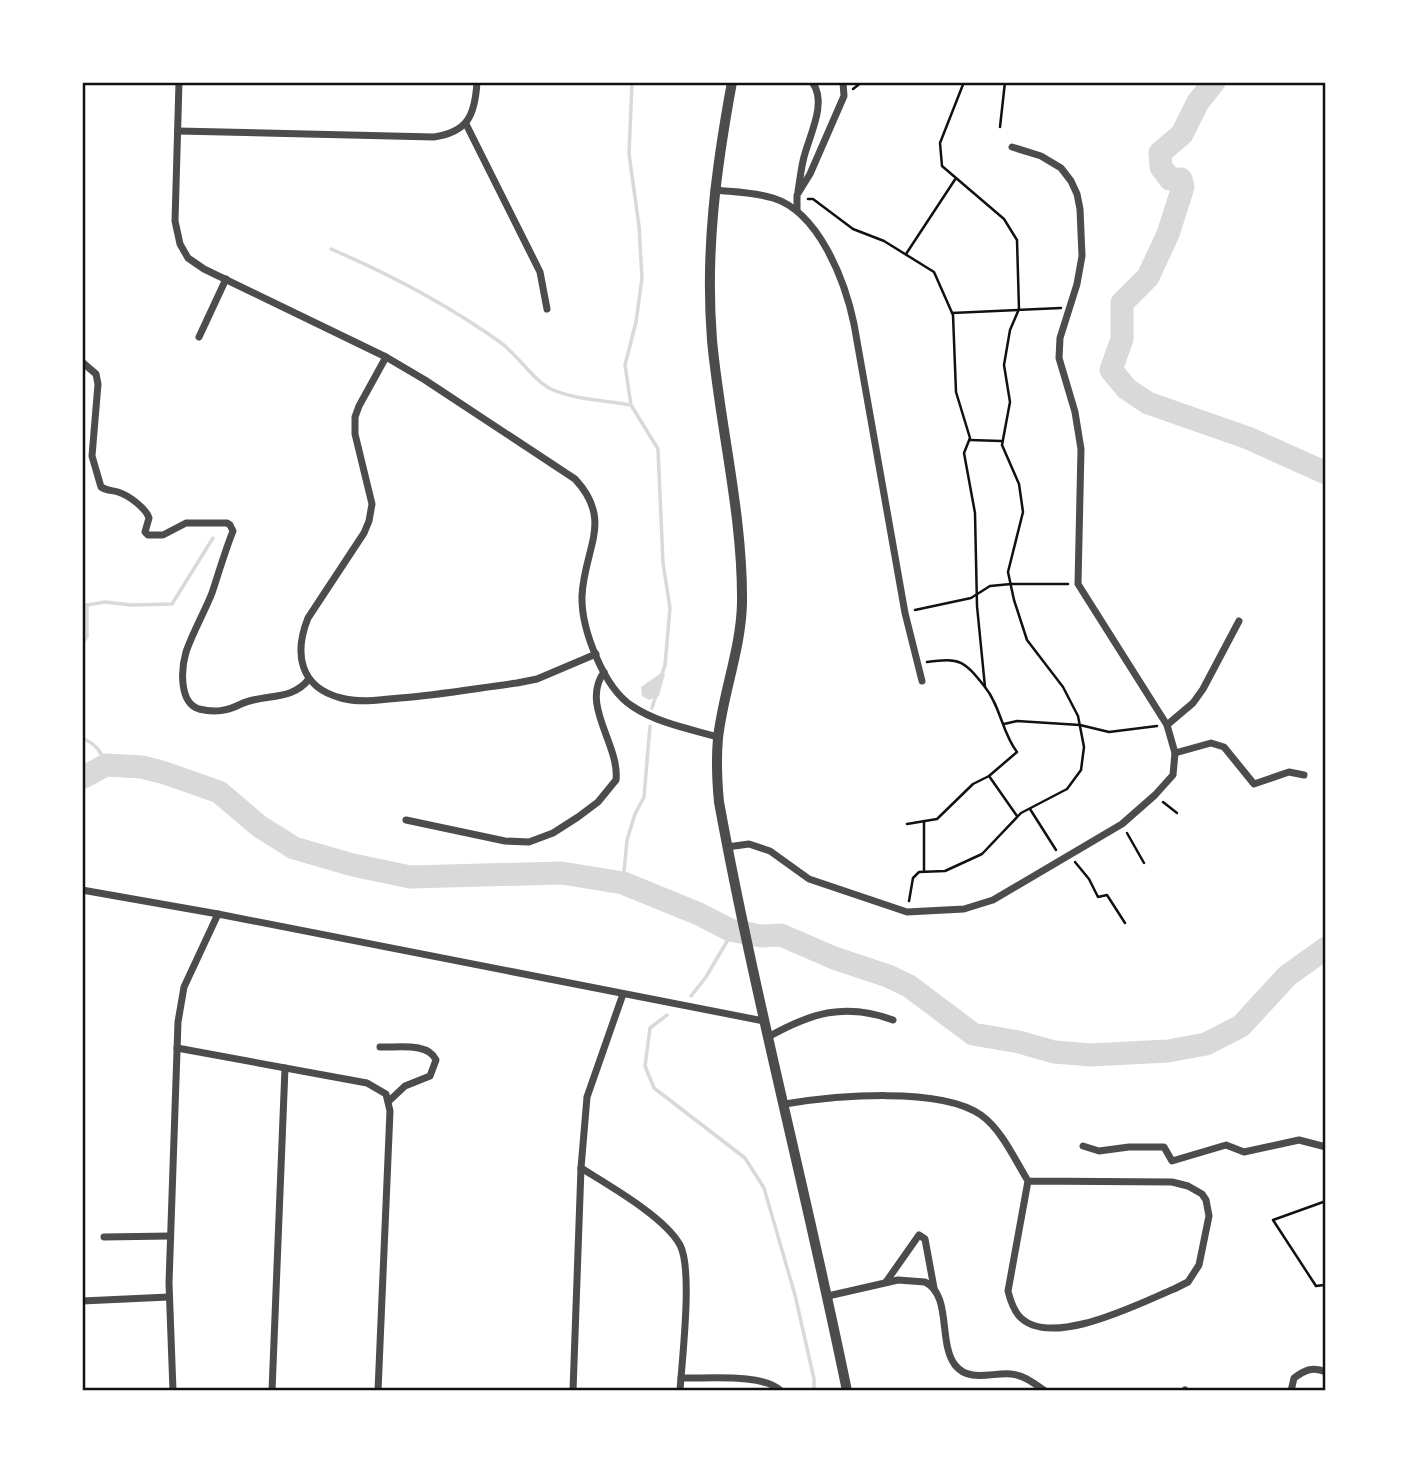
<svg xmlns="http://www.w3.org/2000/svg" width="1408" height="1473" viewBox="0 0 1408 1473" font-family="'Alegreya Sans',sans-serif">
  <style>
    .water { fill: #d9d9d9 }
    .lines { fill: none; stroke-linecap: round; stroke-linejoin: round }
    .stream { stroke: #d9d9d9; stroke-width: 3.5 }
    .river { stroke: #d9d9d9; stroke-width: 23 }
    .path { stroke: #111; stroke-width: 2.5 }
    .minor { stroke: #4c4c4c; stroke-width: 7 }
    .tertiary { stroke: #4c4c4c; stroke-width: 10 }
    .neatline { fill: none; stroke: #111; stroke-width: 2.5 }
  </style>
  <rect width="100%" height="100%" fill="#fff"/>
  <polygon class="water" points="661,673 665,674 659,696 649,700 642,696 641,687"/>
  <g class="lines">
    <g class="stream">
      <polyline points="632,82 629,154 639,226 642,278 636,322 625,365 631,405 658,449 663,563 670,608 665,665 661,677"/>
      <path d="M331 249C389 274 448 305 500 342 518 355 534 381 551 389 575 400 605 400 630 405"/>
      <polyline points="82,604 87,605 87,637 82,643"/>
      <polyline points="87,605 105,602 131,605 172,604 213,538"/>
      <polyline points="652,708 656,695"/>
      <path d="M82 738C96 744 101 751 106 765"/>
      <polyline points="623,883 627,840 635,814 644,797 650,726"/>
      <polyline points="691,996 706,977 733,931"/>
      <polyline points="667,1015 650,1028 645,1066 654,1088 745,1158 764,1188 795,1295 814,1379 814,1391"/>
    </g>
    <g class="river">
      <polyline points="1214,82 1198,102 1182,134 1160,153 1161,167 1170,179 1181,179 1183,187 1168,234 1148,277 1122,303 1122,339 1111,370 1127,389 1148,403 1248,438 1326,473"/>
      <polyline points="82,778 106,765 142,767 165,773 219,792 259,826 294,848 353,865 410,877 562,873 623,883 699,914 730,930 761,936 781,935 834,958 888,976 909,986 973,1034 1019,1042 1054,1052 1091,1055 1168,1051 1206,1044 1241,1026 1287,976 1326,948"/>
    </g>
    <g class="path">
      <polyline points="853,89 862,82"/>
      <polyline points="1000,127 1005,82"/>
      <path d="M808 199H813L853 229 884 241 934 272 953 315 956 392 970 438 964 453 975 513 977 606 985 687C1001 707 1002 733 1017 752L989 776 973 784 937 819 907 824"/>
      <polyline points="906,254 956,178"/>
      <polyline points="952,313 1061,308"/>
      <polyline points="970,440 1001,441"/>
      <polyline points="915,610 971,598 990,586 1011,584 1068,584"/>
      <path d="M927 662C961 657 964 661 985 687"/>
      <polyline points="1004,724 1017,721 1080,725 1109,732 1157,726"/>
      <polyline points="989,776 1017,816"/>
      <polyline points="1163,802 1177,813"/>
      <polyline points="1030,809 1056,850"/>
      <polyline points="924,821 924,871"/>
      <polyline points="1127,833 1144,863"/>
      <polyline points="1075,862 1089,879 1098,897 1107,895 1125,923"/>
      <polyline points="909,901 913,878 919,872 945,871 982,854 1021,813 1067,789 1081,770 1084,747 1078,716 1063,687 1027,640 1014,600 1008,572 1023,512 1019,484 1002,445 1010,402 1004,365 1010,330 1019,309 1017,240 1004,219 942,166 940,143 964,82"/>
      <polyline points="1326,1201 1273,1220 1316,1286 1324,1285 1326,1282"/>
    </g>
    <g class="minor">
      <path d="M179 82 175 221 180 244 188 258 204 269 386 357 425 380 575 479C614 521 584 548 582 596 581 629 604 688 632 706 657 723 690 729 718 737"/>
      <polyline points="466,124 540,272 547,309"/>
      <path d="M178 131 434 137C468 132 475 115 477 82"/>
      <path d="M714 190C732 192 754 192 773 198 819 212 845 281 854 324L905 613 922 681"/>
      <path d="M798 191C800 180 801 168 804 157 809 136 828 102 812 82"/>
      <polyline points="797,210 797,195 810,174 844,96 843,82"/>
      <polyline points="199,337 226,279"/>
      <path d="M386 357 359 406 355 417V434L372 504 369 521 364 533 308 618C294 653 299 687 341 698 360 703 381 700 400 698 439 695 478 688 517 683L537 679 596 654"/>
      <path d="M82 362 96 374 98 384 92 456 101 487C107 491 111 490 118 492 128 495 146 508 149 518L145 532 148 535H163L186 523H227L230 525 233 531C225 551 219 572 212 593 204 613 193 632 186 652 181 669 179 703 199 709 215 713 227 711 241 704 265 693 291 702 309 679"/>
      <polyline points="1167,725 1193,703 1203,689 1239,621"/>
      <polyline points="1175,753 1211,743 1224,747 1254,784 1289,772 1304,775"/>
      <path d="M406 820 505 841 529 842 553 833 578 817 598 802 616 780C620 745 580 705 604 672"/>
      <polyline points="727,847 749,844 770,851 809,879 907,912 964,909 993,900 1122,824 1155,795 1173,775 1175,753 1167,725 1078,584 1081,449 1075,412 1059,358 1060,338 1077,284 1082,256 1080,209 1077,194 1071,181 1061,168 1041,156 1012,147"/>
      <polyline points="82,890 218,914 764,1021"/>
      <path d="M768 1037C811 1013 845 1002 893 1020"/>
      <path d="M380 1047C397 1048 428 1042 436 1060L430 1076 405 1086 389 1101"/>
      <polyline points="177,1048 367,1083 386,1094 390,1111 378,1391"/>
      <path d="M785 1104C834 1096 940 1086 981 1115 1002 1130 1015 1160 1028 1181L1008 1291C1010 1299 1013 1309 1019 1316 1050 1350 1140 1303 1174 1289L1188 1282 1199 1265 1209 1216 1206 1200 1202 1194 1188 1186 1172 1182 1028 1181"/>
      <polyline points="1083,1146 1099,1151 1129,1147 1164,1147 1172,1161 1226,1145 1244,1152 1299,1140 1326,1147"/>
      <path d="M581 1168C608 1185 665 1217 680 1245 693 1269 682 1359 680 1391"/>
      <polyline points="104,1237 170,1236"/>
      <polyline points="886,1282 919,1235 925,1239 934,1288"/>
      <path d="M828 1296 898 1280 925 1282C952 1295 938 1343 955 1365 969 1383 993 1372 1011 1374 1024 1375 1035 1384 1045 1391"/>
      <polyline points="82,1301 169,1297"/>
      <path d="M681 1378C706 1379 764 1373 781 1391"/>
      <polyline points="173,1391 169,1283 178,1022 184,987 218,914"/>
      <polyline points="272,1391 285,1068"/>
      <polyline points="573,1391 581,1168 587,1097 623,994"/>
      <polyline points="1184,1391 1185,1390"/>
      <path d="M1291 1391 1294 1378C1305 1370 1313 1366 1326 1372"/>
    </g>
    <path class="tertiary" d="M732 82C716 169 705 251 712 340 720 427 743 515 742 603 741 649 723 693 718 738 716 760 717 781 719 802 755 999 807 1194 847 1391"/>
  </g>
  <rect width="1408" height="1473" fill="none" stroke="#ffffff" stroke-width="168"/>
  <rect x="84" y="84" width="1240" height="1305" class="neatline"/>
</svg>
